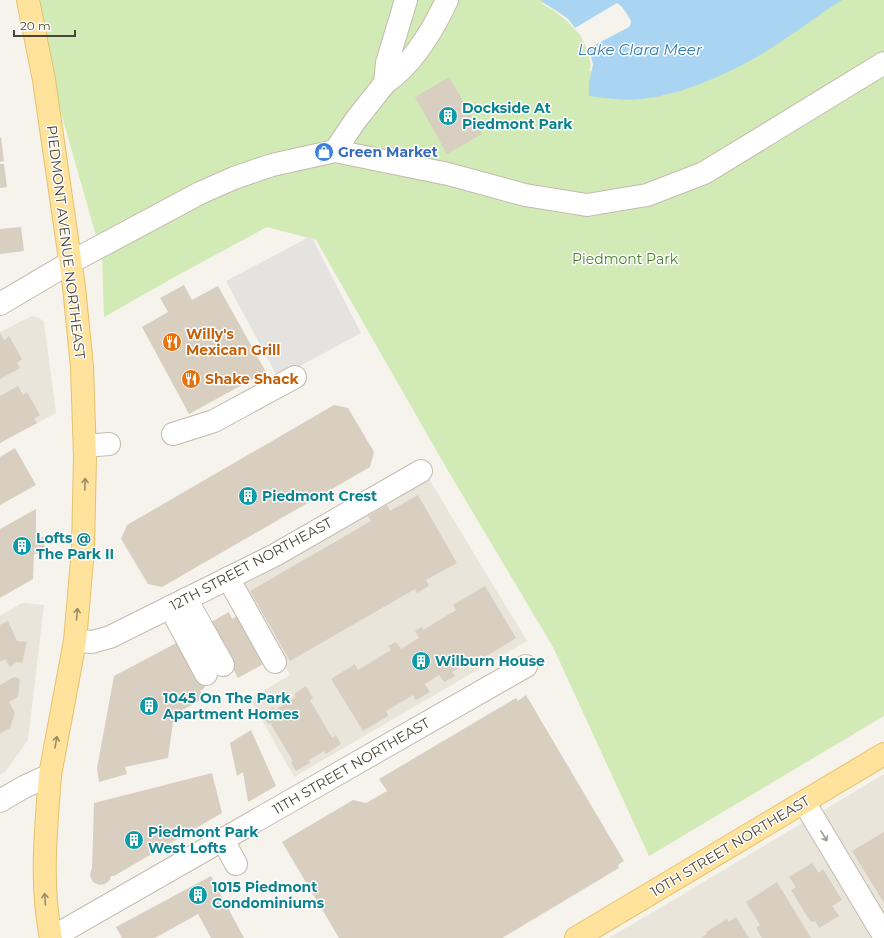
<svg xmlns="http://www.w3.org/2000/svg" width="884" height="938" viewBox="0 0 884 938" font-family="Montserrat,sans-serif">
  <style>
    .residential { fill: #eae5da }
    .green { fill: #d2eab5 }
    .parking { fill: #e5e3e0 }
    .water { fill: #a9d4f2 }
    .pier { fill: #f6f3ec }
    .building { fill: #d8cfc1 }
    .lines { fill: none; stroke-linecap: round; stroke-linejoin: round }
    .minor-casing { stroke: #c2bbae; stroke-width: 24 }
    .major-casing { stroke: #e6c16a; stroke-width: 24 }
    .minor { stroke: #fff; stroke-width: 22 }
    .major { stroke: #ffe39c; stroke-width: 22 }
    .oneway { stroke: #9c8c66 }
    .oneway2 { stroke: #9c9892 }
    .labels { text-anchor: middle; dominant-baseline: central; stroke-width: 3; stroke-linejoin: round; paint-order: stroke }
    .culture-label { font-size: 14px; font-weight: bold; fill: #0d838f; stroke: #fff; text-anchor: start }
    .shop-label { font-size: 14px; font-weight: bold; fill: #366cbe; stroke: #fff; text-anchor: start }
    .street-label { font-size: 14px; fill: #4b4439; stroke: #fff }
    .park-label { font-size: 14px; fill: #4a7f2a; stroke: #fff }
    .food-label { font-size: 14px; font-weight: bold; fill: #c56008; stroke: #fff; text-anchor: start }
    .water-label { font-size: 15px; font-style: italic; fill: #2e7ab2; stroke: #fff }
  </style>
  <rect width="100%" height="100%" fill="#f6f3ec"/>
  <g class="residential">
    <polygon points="32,316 39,318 44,322 56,413 0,443 0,332"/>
    <polygon points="429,479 527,641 294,777 250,699 290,675 238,584 247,582"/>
    <polygon points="22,603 44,605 28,740 5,772 0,775 0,616"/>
    <polygon points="884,774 884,938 609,938 675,899"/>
  </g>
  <polygon class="green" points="29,0 884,0 884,716 649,856 553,647 447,469 316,240 267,227 180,274 104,317 102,257"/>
  <polygon class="parking" points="311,236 361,333 278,378 226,281"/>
  <path class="water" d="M541 0H842C821 13 802 28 782 41 744 67 686 95 641 99 624 101 606 98 589 96V83L593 65 589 48 568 19 554 9 542 2Z"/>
  <polygon class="pier" points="542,2 561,14 568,19 575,28 617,3 622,7 627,14 631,21 631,23 629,27 589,48 593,65 591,71 589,71 591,65 587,49 580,35 567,21 553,10 542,4"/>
  <g class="building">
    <polygon points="449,77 482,134 447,154 415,97"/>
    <polygon points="1,137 4,161 0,162 0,138"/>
    <polygon points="0,164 4,164 7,187 0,188"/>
    <polygon points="21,227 24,251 0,254 0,229"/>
    <polygon points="184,285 192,300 218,286 266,372 189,414 142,327 168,312 160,298"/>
    <polygon points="0,333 4,340 9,336 22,359 17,363 20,368 0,379"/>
    <polygon points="18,386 23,395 27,392 40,415 34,419 37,423 0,443 0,396"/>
    <polygon points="334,405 348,408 374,452 370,467 162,587 148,584 121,539 127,525"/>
    <polygon points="15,448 36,485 0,505 0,457"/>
    <polygon points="418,495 457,563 426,580 429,586 417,593 415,589 290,661 250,591 371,521 368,516 387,505 390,511"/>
    <polygon points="36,509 36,537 45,537 44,554 34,554 33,579 0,598 0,529"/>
    <polygon points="485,586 516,638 483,658 481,655 452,672 455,676 444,682 439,675 425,684 430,692 416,700 413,695 386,711 388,716 363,731 331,679 355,664 358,670 391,650 388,646 396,642 401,649 419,638 415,631 421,627 423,630 456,610 453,605"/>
    <polygon points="229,612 232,619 237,616 267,662 238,678 211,629 211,622"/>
    <polygon points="8,621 17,641 27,642 22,663 17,662 10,667 5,659 0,662 0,625"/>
    <polygon points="180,641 205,688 200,691 204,698 174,715 168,758 125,767 127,774 99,782 97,768 114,676"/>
    <polygon points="14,677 20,679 18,697 9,702 15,713 10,728 0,734 0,685"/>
    <polygon points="306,686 313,698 310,700 332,738 336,735 341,744 326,754 324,751 309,760 310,763 296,771 291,763 293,761 270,723 268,724 262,714 273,707 275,710 296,697 294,694"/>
    <polygon points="526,695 624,861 618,865 619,868 502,938 339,938 282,842 353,800 366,803 387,791 379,779 516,698 518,701"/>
    <polygon points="251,730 276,786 248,802 243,772 237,776 230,743"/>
    <polygon points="212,773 222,813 114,876 111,876 110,880 105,884 99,885 93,882 91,878 90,874 92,868 94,803"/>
    <polygon points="884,832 884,903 852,851"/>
    <polygon points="812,863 819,873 823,869 842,900 832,906 839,916 819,928 816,922 810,921 791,890 796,887 789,877"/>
    <polygon points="211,876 244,938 211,938 198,914 155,938 122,938 116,927"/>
    <polygon points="777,882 811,938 762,938 756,928 760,925 746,902"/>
    <polygon points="736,917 749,938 701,938 707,934 706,932 727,919 729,922"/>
  </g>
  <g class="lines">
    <defs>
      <g id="minor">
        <path d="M385 83C413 64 433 30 447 0"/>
        <polyline points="335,151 355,121 385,83 387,63 406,0"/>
        <polyline points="0,304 71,262 200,193 234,178 272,165 335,151 448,174 525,195 587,205 647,195 704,173 884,63"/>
        <polyline points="173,434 214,421 295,377"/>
        <polyline points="85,446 109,444"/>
        <polyline points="228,578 275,662"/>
        <polyline points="186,599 223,665"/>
        <polyline points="170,607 206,674"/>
        <polyline points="75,641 92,642 110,637 275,555 421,471"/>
        <polyline points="0,801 24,787 50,775"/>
        <polyline points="804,802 884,936"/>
        <polyline points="223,840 236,864"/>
        <polyline points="51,938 526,666"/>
      </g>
      <g id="major">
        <path d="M28 0 44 80 74 287 82 367 85 457 83 549 75 641 50 775C46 831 40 882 51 938"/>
        <polyline points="576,938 884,754"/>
      </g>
    </defs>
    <use href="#minor" class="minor-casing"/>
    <use href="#major" class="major-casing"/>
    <use href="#minor" class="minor"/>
    <use href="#major" class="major"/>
  </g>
  <defs><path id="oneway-shaft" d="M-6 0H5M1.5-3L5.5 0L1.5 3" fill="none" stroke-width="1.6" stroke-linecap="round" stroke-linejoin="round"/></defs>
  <g class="oneway">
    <use href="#oneway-shaft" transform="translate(85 484) rotate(-89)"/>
    <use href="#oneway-shaft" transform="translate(77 614) rotate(-85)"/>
    <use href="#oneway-shaft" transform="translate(56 742) rotate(-80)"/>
    <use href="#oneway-shaft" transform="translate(45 899) rotate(-94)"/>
  </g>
  <use class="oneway2" href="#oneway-shaft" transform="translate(824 836) rotate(59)"/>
  <defs>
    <symbol id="building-disc" viewBox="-11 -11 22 22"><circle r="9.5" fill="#0f9aa8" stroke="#fff"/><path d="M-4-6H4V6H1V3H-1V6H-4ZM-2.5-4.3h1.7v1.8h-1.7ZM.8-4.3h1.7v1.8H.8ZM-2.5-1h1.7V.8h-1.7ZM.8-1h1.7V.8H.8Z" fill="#fff"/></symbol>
    <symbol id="shop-disc" viewBox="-11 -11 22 22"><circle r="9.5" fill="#3f7fe0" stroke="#fff"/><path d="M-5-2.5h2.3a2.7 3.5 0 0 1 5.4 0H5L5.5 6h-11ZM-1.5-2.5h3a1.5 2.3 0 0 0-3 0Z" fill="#fff"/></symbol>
    <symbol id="restaurant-disc" viewBox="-11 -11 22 22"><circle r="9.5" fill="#e8710a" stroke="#fff"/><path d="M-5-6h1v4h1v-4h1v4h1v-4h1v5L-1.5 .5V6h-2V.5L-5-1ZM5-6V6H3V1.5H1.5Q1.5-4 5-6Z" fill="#fff"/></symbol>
  </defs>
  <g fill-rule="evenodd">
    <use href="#building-disc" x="437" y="105" width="22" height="22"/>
    <use href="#shop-disc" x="313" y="141" width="22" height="22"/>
    <use href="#restaurant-disc" x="161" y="331" width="22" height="22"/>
    <use href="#restaurant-disc" x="180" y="368" width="22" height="22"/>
    <use href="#building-disc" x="237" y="485" width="22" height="22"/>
    <use href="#building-disc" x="11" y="535" width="22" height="22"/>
    <use href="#building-disc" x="410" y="650" width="22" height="22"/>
    <use href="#building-disc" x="138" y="695" width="22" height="22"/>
    <use href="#building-disc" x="123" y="829" width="22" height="22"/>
    <use href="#building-disc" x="187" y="884" width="22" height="22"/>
  </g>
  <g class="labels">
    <g class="culture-label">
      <text x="462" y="108">Dockside At<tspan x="462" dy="16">Piedmont Park</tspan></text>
      <text x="262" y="496">Piedmont Crest</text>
      <text x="36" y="538">Lofts @<tspan x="36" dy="16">The Park II</tspan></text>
      <text x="435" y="661">Wilburn House</text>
      <text x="163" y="698">1045 On The Park<tspan x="163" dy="16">Apartment Homes</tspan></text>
      <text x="148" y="832">Piedmont Park<tspan x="148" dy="16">West Lofts</tspan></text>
      <text x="212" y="887">1015 Piedmont<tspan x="212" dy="16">Condominiums</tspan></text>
    </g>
    <g class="shop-label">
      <text x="338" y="152">Green Market</text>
    </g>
    <g class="street-label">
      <text transform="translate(66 242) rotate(83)">PIEDMONT AVENUE NORTHEAST</text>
      <text transform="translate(251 564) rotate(-28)">12TH STREET NORTHEAST</text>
      <text transform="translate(351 766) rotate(-30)">11TH STREET NORTHEAST</text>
      <text transform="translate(730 846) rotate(-31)">10TH STREET NORTHEAST</text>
    </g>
    <g class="park-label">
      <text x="625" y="259">Piedmont Park</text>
    </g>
    <g class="food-label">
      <text x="186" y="334">Willy's<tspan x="186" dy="16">Mexican Grill</tspan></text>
      <text x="205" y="379">Shake Shack</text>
    </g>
    <g class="water-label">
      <text x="640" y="49">Lake Clara Meer</text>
    </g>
  </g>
  <path d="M14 30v6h61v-6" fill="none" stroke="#4b4439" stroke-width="2"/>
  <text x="20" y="30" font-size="12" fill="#4b4439" stroke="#ffffff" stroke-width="3" paint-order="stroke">20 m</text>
</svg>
